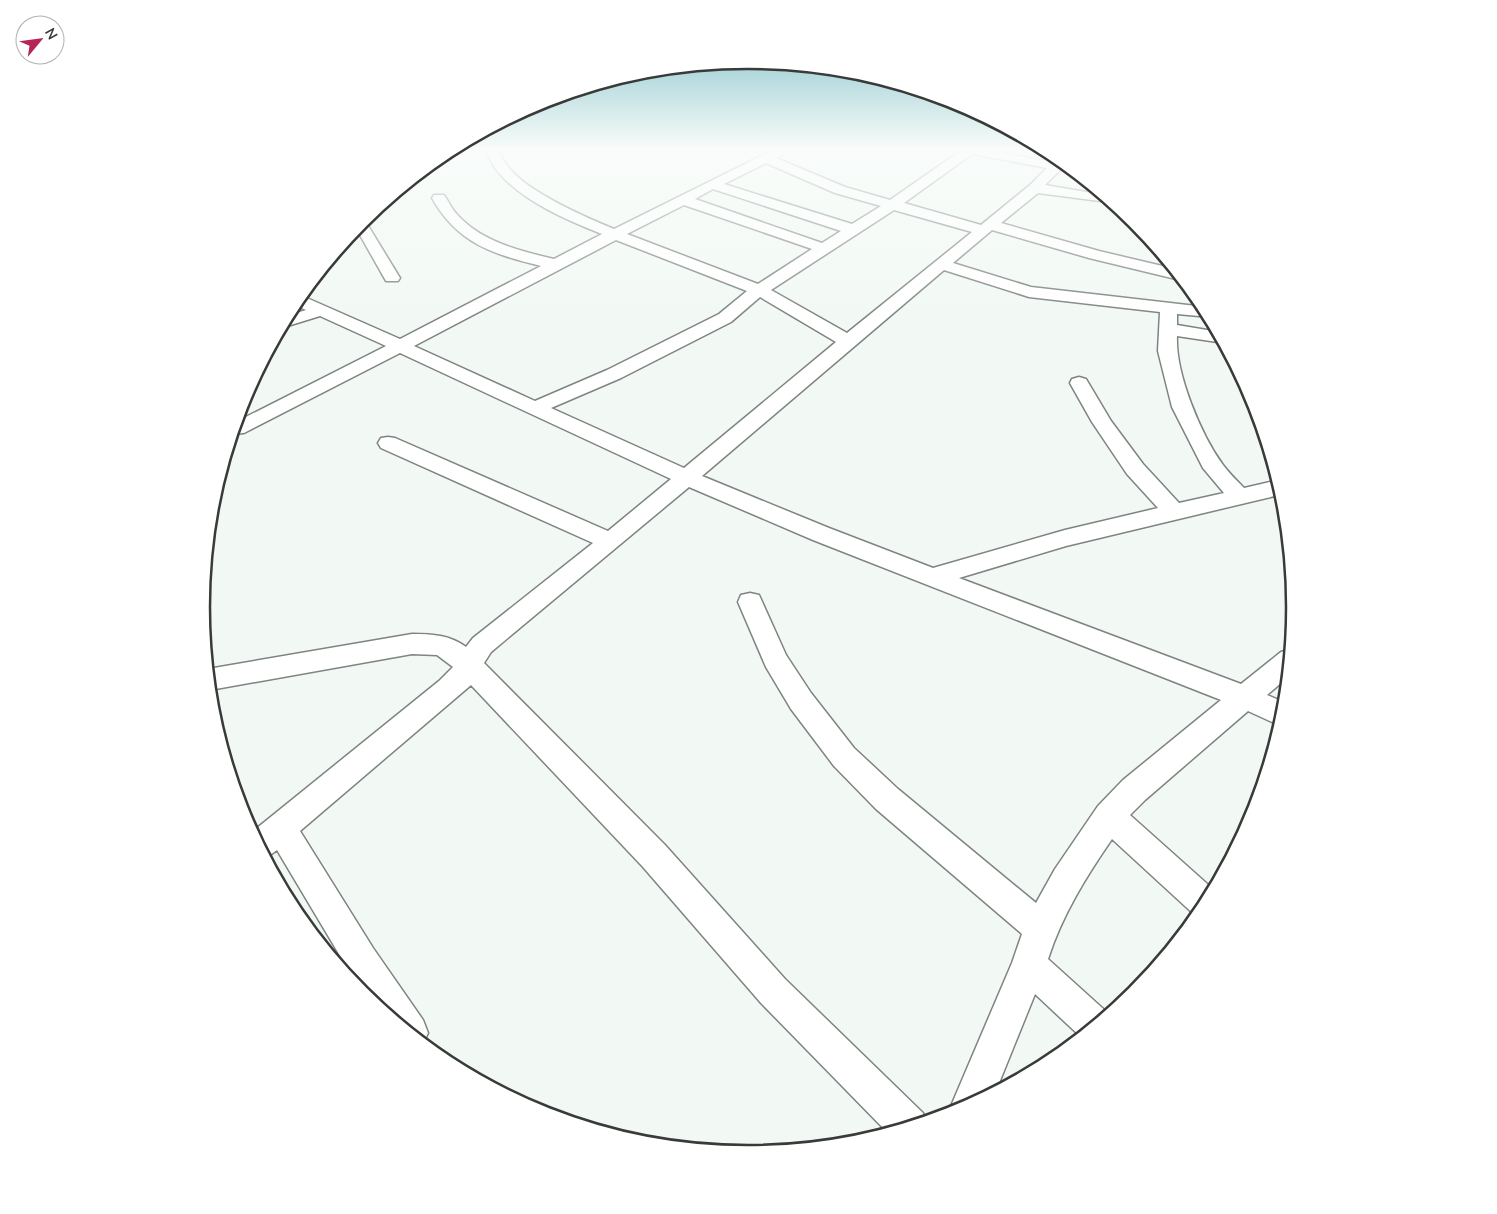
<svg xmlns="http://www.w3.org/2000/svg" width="1497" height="1214" viewBox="0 0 1497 1214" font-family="Mulish,sans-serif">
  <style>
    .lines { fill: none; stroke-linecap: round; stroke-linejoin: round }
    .minor-casing { stroke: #7e8480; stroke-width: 3 }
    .minor { fill: #fff; fill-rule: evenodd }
    .rim { fill: none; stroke: #393b39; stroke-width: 2.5 }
  </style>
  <rect width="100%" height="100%" fill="#f2f9f4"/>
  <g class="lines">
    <defs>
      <g id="minor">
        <path d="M484 148H496C501 155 504 162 509 168 529 193 585 217 614 229L777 148H793L776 158 845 187 890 200 959 152 954 148H979L1039 160 1054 161 1058 157 1072 168 1061 169 1045 185 1104 195 1115 203 1038 193 1001 223 1099 251 1175 269 1183 279 1180 280 1089 258 992 230 953 263 1031 287 1205 307 1210 317 1177 314V325L1219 332 1224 343 1177 336C1175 373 1201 435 1223 465 1229 473 1237 481 1244 488L1279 480 1283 494 1066 546 959 578 1241 684 1281 652 1291 649 1289 676 1267 695 1286 703 1281 726 1248 711 1145 800 1130 815 1214 890 1198 918 1112 839C1086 877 1062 915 1048 959L1110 1015 1082 1038 1035 994 995 1093 958 1112 954 1114 951 1106 1012 963 1022 934 876 809 834 766 791 709 766 667 738 602 741 595 750 593 759 595 786 655 811 693 854 748 898 789 1036 903 1055 869 1098 806 1123 780 1221 700 813 540 689 487 491 652 484 663 665 845 785 979 923 1113 926 1122 888 1133 761 1003 643 867 471 685 300 831 373 948 423 1020 428 1033 423 1044 364 996 277 850 266 858 252 832 439 681 453 667 437 655 412 654 210 690 208 669 412 634C432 634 450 635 466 647L473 638 593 543 381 448 378 443 381 438 388 437 395 438 608 531 671 479 400 353 244 433 232 434 236 422 386 346 320 316 281 328 287 316 306 310 293 304 300 295 400 339 541 266C493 254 458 244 432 198L434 195H444C448 200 450 206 454 211 478 241 519 251 554 259L602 234C569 221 524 202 500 174 493 167 489 157 484 148ZM972 154 1047 168 1030 185 981 225 904 203ZM766 163 835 193 881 206 852 224 724 184ZM713 189 841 231 822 243 695 199ZM684 205 812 249 758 284 627 234ZM894 210 972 232 847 333 771 290ZM616 240 747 291 719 314 607 370 535 401 414 346ZM944 270 1029 297 1160 312 1158 351 1172 407 1203 468 1224 493 1179 503 1143 464 1111 421 1086 379 1079 377 1072 379 1070 383 1092 422 1127 474 1158 508 1065 530 933 568 829 528 702 476ZM760 297 836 342 684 468 551 408 621 378 731 322Z"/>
        <polygon points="364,219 400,278 398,281 386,281 356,228"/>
      </g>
    </defs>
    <use href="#minor" class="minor-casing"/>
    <use href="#minor" class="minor"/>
  </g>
  <linearGradient id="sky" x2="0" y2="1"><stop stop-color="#71b8c2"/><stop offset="0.47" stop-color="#f9fcfa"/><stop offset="1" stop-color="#f9fcfa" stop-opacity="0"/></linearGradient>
  <rect width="1497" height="318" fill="url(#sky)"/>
  <path d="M0 0H1497V1214H0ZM210 607a538 538 0 1 1 1076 0a538 538 0 1 1-1076 0Z" fill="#fff" fill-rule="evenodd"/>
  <path class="rim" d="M210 607a538 538 0 1 1 1076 0a538 538 0 1 1-1076 0Z"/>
  <g transform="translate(40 40) rotate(61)"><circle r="24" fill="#ffffff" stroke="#b0b1b0"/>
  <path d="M0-4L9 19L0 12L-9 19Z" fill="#b52657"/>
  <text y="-8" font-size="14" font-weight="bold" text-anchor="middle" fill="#393b39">N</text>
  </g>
</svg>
